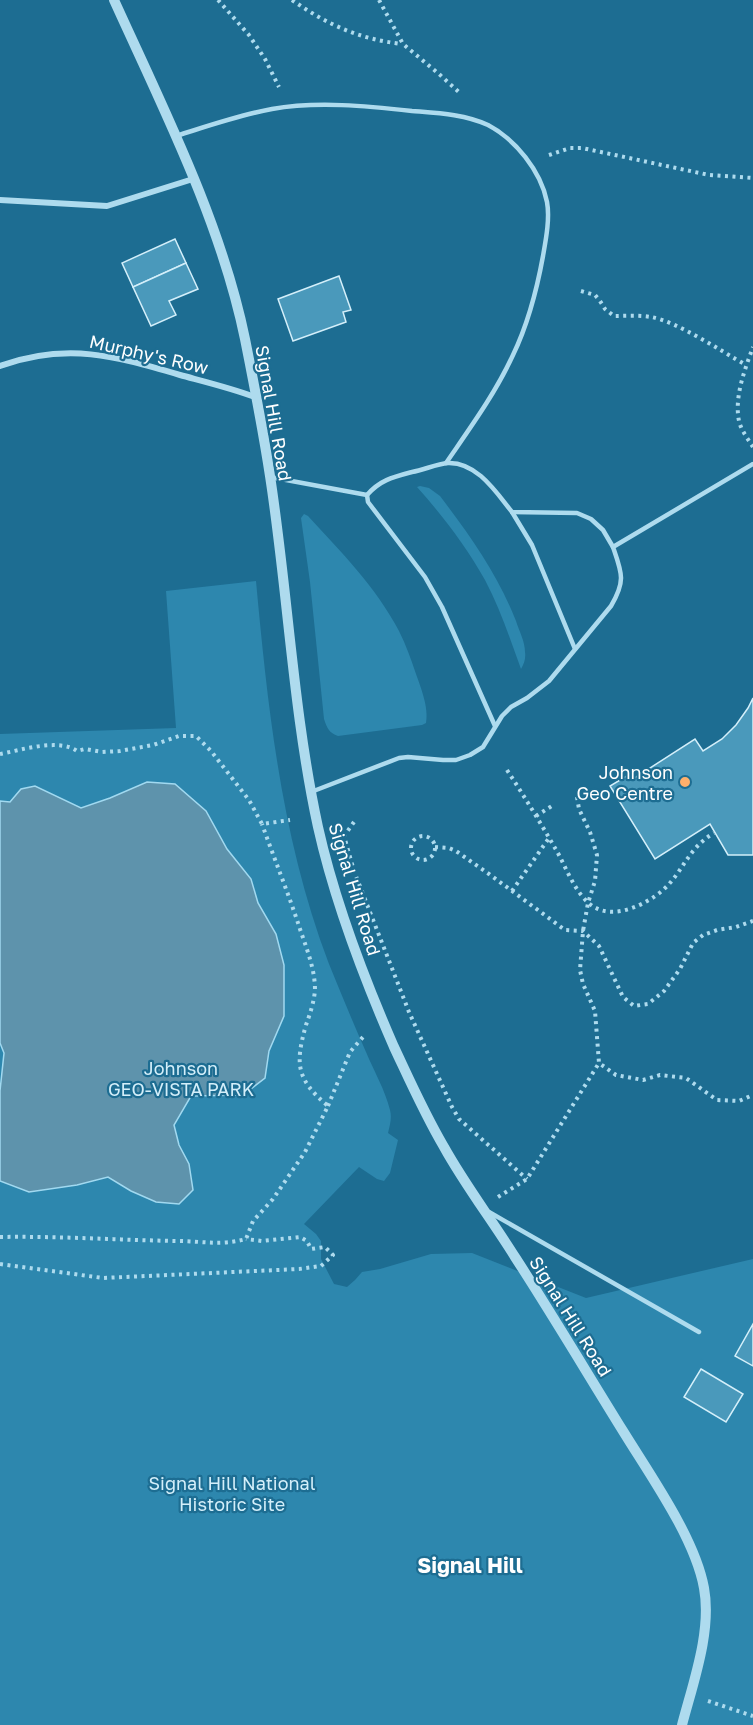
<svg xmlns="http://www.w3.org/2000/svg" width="753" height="1725" viewBox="0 0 753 1725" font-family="'Golos Text',sans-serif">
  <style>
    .green { fill: #2d87ae }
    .water { fill: #5e93ac; stroke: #a1d9f0; stroke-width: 1.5 }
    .building { fill: #4a99bb; stroke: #d4effa; stroke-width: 1.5 }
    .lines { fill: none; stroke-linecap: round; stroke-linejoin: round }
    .path { stroke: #aedbee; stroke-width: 4; stroke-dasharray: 3 4.5; stroke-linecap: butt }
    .service { stroke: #aedbee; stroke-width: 4.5 }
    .minor { stroke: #aedbee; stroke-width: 6 }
    .tertiary { stroke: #aedbee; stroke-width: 10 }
    .poi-dot { fill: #feb06c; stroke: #1d6d92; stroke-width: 2 }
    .labels { text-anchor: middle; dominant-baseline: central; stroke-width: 4.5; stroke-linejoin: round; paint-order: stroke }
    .street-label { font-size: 18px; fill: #fff; stroke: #1d6d92 }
    .poi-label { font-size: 18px; fill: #fff; stroke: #1d6d92; text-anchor: end }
    .park-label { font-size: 18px; fill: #d4effa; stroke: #1d6d92 }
    .quarter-label { font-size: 21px; font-weight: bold; fill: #fff; stroke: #1d6d92 }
  </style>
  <rect width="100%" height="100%" fill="#1d6d92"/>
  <g class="green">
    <path d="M420 486 429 488 440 496C471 537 497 573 516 621 519 631 525 641 525 652 526 658 524 664 521 669 510 639 500 608 485 580 466 546 442 515 417 487Z"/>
    <path d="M304 514 308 516C341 552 376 587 399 631 406 645 411 659 416 674 421 688 429 708 426 723L422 725 338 736C329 733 327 728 324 719L310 582 301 518Z"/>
    <path d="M256 581C268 711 282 841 329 964 341 993 353 1023 366 1052 374 1071 385 1090 390 1110 392 1118 390 1125 388 1133L398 1140 390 1173 384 1181 377 1179 359 1167 304 1224 316 1234 321 1241V1259L334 1284 347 1287 355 1280 362 1272 380 1269 431 1254 472 1253 586 1298 753 1259V1725H0V734L176 728 166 591Z"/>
  </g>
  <polygon class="water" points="147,782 175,784 206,811 227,849 251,879 258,903 276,934 284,965 284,1016 269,1051 265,1078 243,1095 191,1096 174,1125 179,1145 189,1164 193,1190 179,1204 156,1202 131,1191 108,1177 77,1185 29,1192 0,1181 0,1091 4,1053 0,1043 0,801 10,802 21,789 35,786 81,808 110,798"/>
  <g class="building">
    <polygon points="175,239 186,263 133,287 122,263"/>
    <polygon points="186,263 198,289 169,301 176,315 151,326 133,287"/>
    <polygon points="339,276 351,310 343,312 346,322 293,341 278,299"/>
    <polygon points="753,698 753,855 728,855 710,824 655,859 610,786 630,774 633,779 695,739 703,751 722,739 736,725 748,708"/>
    <polygon points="753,1324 753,1366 735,1356"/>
    <polygon points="701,1369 743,1394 726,1422 684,1397"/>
  </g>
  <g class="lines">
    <g class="path">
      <polyline points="218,0 249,35 265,59 279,87"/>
      <path d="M292 0C328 25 359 39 402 44"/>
      <polyline points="379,0 403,44 439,74 460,93"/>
      <polyline points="549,155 570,148 582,148 709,175 753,178"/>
      <path d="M581 291 595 295 600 301 605 309 614 316C626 316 639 315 651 317 678 322 721 351 746 365"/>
      <path d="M753 447C748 439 741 430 739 421 734 397 745 369 753 347"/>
      <path d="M0 754C21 750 59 738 77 751L85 749 102 752 120 751 153 745 179 736H196L211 751 249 800 262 824 290 820"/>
      <path d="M507 770C524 796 540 822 555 848 566 866 576 898 596 908 616 919 647 904 663 890 684 871 687 849 714 833"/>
      <polyline points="577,797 579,809 590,832 597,855 595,881 588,903 583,931 580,970 583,984 595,1011 599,1063 616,1075 643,1080 660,1075 686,1078 717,1100 739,1101 753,1095"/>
      <polyline points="536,816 555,804"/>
      <polyline points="354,822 344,836 354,871 409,1012 452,1107 459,1119 527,1179"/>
      <circle cx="423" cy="848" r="12"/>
      <polyline points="435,847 449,848 456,851 489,874 565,930 583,931 599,946 623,997 634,1006 648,1004 664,991 680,969 693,943 703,935 717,930 736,927 753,921"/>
      <polyline points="512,891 549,838"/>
      <polyline points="328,1106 350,1052 363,1037"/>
      <polyline points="498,1197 527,1179 599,1063"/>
      <path d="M0 1237C59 1236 118 1240 177 1241 203 1241 219 1246 246 1239L253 1221 273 1199 305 1152 328 1106C296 1079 295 1064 306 1025 310 1014 314 1002 315 990 315 967 305 945 298 923 287 890 274 858 262 824"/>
      <polyline points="0,1264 103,1278 299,1269 321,1266 333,1255 325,1247 311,1249 307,1241 300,1237 262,1241 246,1239"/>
      <polyline points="708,1701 753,1716"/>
    </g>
    <g class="service">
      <path d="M176 136C208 126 239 115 272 109 316 101 368 106 412 111 437 113 464 114 488 125 515 139 541 171 547 202 550 218 546 239 543 256 537 289 528 324 513 355 495 394 470 428 446 463"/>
      <polyline points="270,477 367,495"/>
      <path d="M367 495C380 480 393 477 412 472 424 470 436 464 448 463 477 462 496 492 512 512L577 513 591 519 603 530 613 547"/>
      <polyline points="367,495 368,502 425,577 442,607 495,726"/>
      <polyline points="512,512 532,545 575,649"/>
      <path d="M311 792 399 758 408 757 443 760H456L470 755 483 747 502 716 511 707 527 698 549 681 611 606C626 581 622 573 613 547L753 464"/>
      <polyline points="489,1212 699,1332"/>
    </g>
    <g class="minor">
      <polyline points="0,200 107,206 193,179"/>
      <path d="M0 366C67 342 115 356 180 375 206 382 231 388 255 397"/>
    </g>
    <path class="tertiary" d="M114 0C163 108 221 222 245 339 254 384 263 430 270 476 288 593 293 712 318 827 335 903 363 976 394 1047 410 1081 425 1115 444 1147 465 1185 492 1220 515 1257 552 1314 587 1373 623 1431 650 1475 695 1538 704 1588 712 1631 693 1683 682 1725"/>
  </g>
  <circle class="poi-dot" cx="685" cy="782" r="6"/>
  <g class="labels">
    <g class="street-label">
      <text transform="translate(149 354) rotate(13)">Murphy's Row</text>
      <text transform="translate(274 413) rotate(80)">Signal Hill Road</text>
      <text transform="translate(355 889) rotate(73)">Signal Hill Road</text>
      <text transform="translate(571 1316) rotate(58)">Signal Hill Road</text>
    </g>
    <g class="poi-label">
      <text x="673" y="772">Johnson<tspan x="673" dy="21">Geo Centre</tspan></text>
    </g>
    <g class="park-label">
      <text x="181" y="1068">Johnson<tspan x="181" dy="21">GEO-VISTA PARK</tspan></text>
      <text x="232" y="1483">Signal Hill National<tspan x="232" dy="21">Historic Site</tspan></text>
    </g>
    <g class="quarter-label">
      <text x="470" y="1565">Signal Hill</text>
    </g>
  </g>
</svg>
